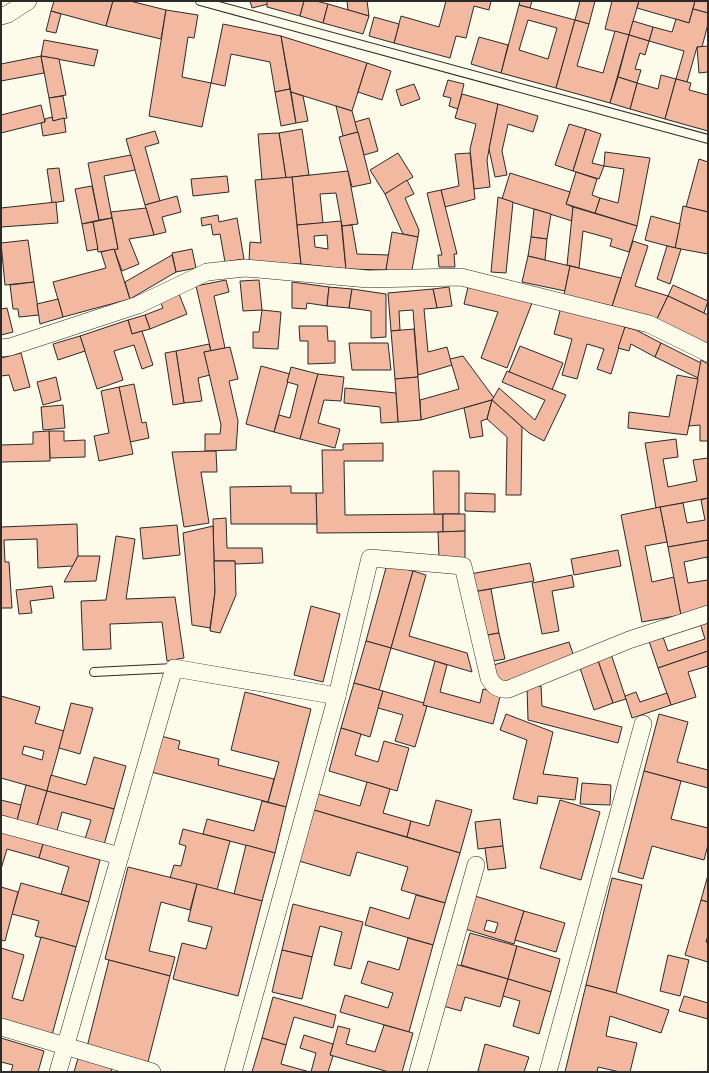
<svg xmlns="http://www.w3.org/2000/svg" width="709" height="1073" viewBox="0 0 709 1073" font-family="'Roboto Condensed',sans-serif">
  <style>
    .building { fill: #f2b8a0; stroke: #2b2b2b; fill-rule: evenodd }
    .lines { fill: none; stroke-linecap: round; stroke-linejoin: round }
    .service-casing { stroke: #2b2b2b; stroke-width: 10 }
    .minor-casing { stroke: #2b2b2b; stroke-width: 18 }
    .service { stroke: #fdfbea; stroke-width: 8 }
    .minor { stroke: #fdfbea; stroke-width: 17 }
  </style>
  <rect width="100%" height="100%" fill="#fdfbea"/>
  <g class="building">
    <polygon points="54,1 113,1 106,26 51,11"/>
    <polygon points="113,1 130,1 166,10 161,39 106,26"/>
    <polygon points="250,1 267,1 268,4 252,8"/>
    <polygon points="267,1 304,1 300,16 267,7"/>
    <polygon points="304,1 316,1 328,4 323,23 300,16"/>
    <polygon points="347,1 367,1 369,16 348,10"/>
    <polygon points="446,1 491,1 489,10 474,6 466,38 456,36 450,58 394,43 401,16 439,27"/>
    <polygon points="520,1 532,1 530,8 519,5"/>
    <polygon points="580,1 595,1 589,24 575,20"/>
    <polygon points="612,1 639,1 629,35 605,29"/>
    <polygon points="639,1 695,1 689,23 637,8"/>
    <polygon points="695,1 708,1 708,13 693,9"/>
    <polygon points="328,4 369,16 363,34 323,23"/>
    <path d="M519 5 575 20 556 88 501 73ZM528 20 557 28 548 59 519 50Z"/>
    <polygon points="693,9 708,13 708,24 702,47 697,47 687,82 676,79 684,51 649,41 653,27 672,32 676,19 689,23"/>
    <polygon points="166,10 198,15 194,38 188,37 182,77 211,83 202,127 149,116"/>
    <polygon points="51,11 61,14 56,33 46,31"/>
    <polygon points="374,17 399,24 394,43 369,36"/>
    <polygon points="575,20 589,24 577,66 603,73 615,31 629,35 610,103 556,88"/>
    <polygon points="633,21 653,27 649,41 629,35"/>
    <polygon points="223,24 281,36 290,89 275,92 270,62 231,54 225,86 211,83"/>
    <polygon points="629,35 649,41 645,55 640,53 635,69 641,70 637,83 618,77"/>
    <polygon points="281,36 367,63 352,111 291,92"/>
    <polygon points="479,37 508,45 501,73 471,64"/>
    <polygon points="44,40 98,50 94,66 41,56"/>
    <polygon points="708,46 708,72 699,73 697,47"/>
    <polygon points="41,56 44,73 1,81 1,64"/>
    <polygon points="41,56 59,59 66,95 49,98"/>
    <polygon points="367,63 391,71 382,100 358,92"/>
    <polygon points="661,75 676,79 665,119 630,109 637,83 658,89"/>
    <polygon points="618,77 637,83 630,109 610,103"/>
    <polygon points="676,79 691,83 689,90 708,95 708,131 665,119"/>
    <polygon points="448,80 464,84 458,109 449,106 451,98 443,96"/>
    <polygon points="414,84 420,99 401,106 396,90"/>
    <polygon points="290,89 296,123 281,126 275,92"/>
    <polygon points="291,92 303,96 308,121 296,123"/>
    <polygon points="462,94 498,104 487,160 490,187 474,189 470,149 476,124 455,118"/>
    <polygon points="63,96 67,118 53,121 49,98"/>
    <polygon points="498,104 538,116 533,132 508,124 502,151 507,175 495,177 489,149"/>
    <polygon points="41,105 45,122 1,133 1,115"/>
    <polygon points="336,106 352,111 358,132 343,136"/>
    <polygon points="52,117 53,121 64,118 66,132 43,136 41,123 45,122 45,119"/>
    <polygon points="369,118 378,151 364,155 355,122"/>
    <polygon points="569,124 586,129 573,171 555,165"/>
    <polygon points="302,129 309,175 286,178 279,133"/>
    <polygon points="586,129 601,134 592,163 604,166 599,179 573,171"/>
    <polygon points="155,131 159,143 145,147 160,201 145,205 126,139"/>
    <polygon points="358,132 371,183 352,187 339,137"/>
    <polygon points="279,133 286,178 262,180 258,134"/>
    <polygon points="605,152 650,158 637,226 595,213 600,198 618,203 624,169 604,166"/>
    <polygon points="398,153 413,177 385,194 370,170"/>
    <polygon points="470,153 475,199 445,207 441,190 459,186 455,154"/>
    <polygon points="131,155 135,170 104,176 112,218 99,220 88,163"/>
    <polygon points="699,159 708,162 708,212 686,207"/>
    <polygon points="59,168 64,201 52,203 47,169"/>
    <polygon points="348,171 358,224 342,226 336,193 320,194 323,223 297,225 292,177"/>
    <polygon points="576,172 597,179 592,195 600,198 595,213 566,204"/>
    <polygon points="510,173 570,192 566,204 573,207 572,221 502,199"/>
    <polygon points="227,176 229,192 193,196 191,179"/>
    <polygon points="292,177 301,264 249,262 250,242 261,243 255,180"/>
    <polygon points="407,180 414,194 405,198 419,230 418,237 403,234 385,194"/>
    <polygon points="92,186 99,220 82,224 75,189"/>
    <polygon points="441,190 457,254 454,254 455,267 439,267 438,255 442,255 427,193"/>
    <polygon points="177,196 181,212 162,217 166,232 154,235 145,205"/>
    <polygon points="498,197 513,202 506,273 491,272"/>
    <polygon points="56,202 58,223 1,227 1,208"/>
    <polygon points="683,206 708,212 708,254 675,248"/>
    <polygon points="573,207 637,226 629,252 610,246 612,239 583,231 579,268 567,265"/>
    <polygon points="146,208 154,235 129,239 139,264 122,271 114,249 118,249 111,212"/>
    <polygon points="534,209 551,214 547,239 531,237"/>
    <polygon points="218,215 219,222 237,218 244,259 225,262 220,234 213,235 211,224 202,226 201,218"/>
    <polygon points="651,216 680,224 675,248 645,240"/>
    <polygon points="112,218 118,249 98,252 93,222"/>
    <path d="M341 221 346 269 301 264 297 225ZM327 235 328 249 315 247 314 236Z"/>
    <polygon points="93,222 98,249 87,251 82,224"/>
    <polygon points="352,225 357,254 389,255 386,270 346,269 342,226"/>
    <polygon points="392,232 418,237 411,275 386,270"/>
    <polygon points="531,237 547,239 545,260 528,256"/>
    <polygon points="28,240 34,282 5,285 1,243"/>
    <polygon points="633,241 648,246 635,286 668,296 656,321 612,306"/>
    <polygon points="667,246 681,249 670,284 657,279"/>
    <polygon points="114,249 130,299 63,317 53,282 106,268 101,252"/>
    <polygon points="192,249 196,268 176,272 172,253"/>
    <polygon points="172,255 176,272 130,299 125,282"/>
    <polygon points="528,256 570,266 565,291 522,282"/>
    <polygon points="570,266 621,278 612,306 564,295"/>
    <polygon points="226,280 229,292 214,296 225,348 211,351 196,286"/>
    <polygon points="259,280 262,310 243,311 240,281"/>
    <polygon points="34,282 39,315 19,317 18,309 13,309 10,285"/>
    <polygon points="292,282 329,287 327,306 307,303 306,309 292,308"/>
    <polygon points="673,285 708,301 704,313 668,296"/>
    <polygon points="329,287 352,289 349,308 327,306"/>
    <polygon points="449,287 452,306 437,308 433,289"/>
    <polygon points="468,287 532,303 507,368 481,358 498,312 464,304"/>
    <polygon points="352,289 386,294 386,337 371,338 371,311 349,308"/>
    <polygon points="433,289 437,308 424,309 428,352 447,347 452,365 418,375 413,310 399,311 400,330 391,331 388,293"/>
    <polygon points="179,294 187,314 150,329 145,315 163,308 160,301"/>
    <polygon points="668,296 708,315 708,345 656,321"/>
    <polygon points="58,299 63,317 40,324 37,304"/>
    <polygon points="561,307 625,327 611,374 597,369 604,349 587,344 577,379 562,375 572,339 554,334"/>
    <polygon points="7,308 13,332 1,335 1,309"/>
    <polygon points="262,310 281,312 278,349 253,348 253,332 259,332"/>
    <polygon points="145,315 150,329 132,334 128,320"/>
    <polygon points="128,320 132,334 142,331 153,365 142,369 134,345 114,351 123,380 97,389 80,336"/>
    <polygon points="299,326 327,326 328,341 335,341 335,363 308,364 308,341 300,341"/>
    <polygon points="625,327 636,330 661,343 655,357 631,344 629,351 618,348"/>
    <polygon points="414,329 418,377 395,379 391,331"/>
    <polygon points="80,336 85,351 58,360 53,344"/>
    <polygon points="349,343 388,343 391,370 352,370"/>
    <polygon points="661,343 701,363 698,378 655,357"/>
    <polygon points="209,344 211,351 204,352 210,375 198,378 202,401 184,403 176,351"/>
    <polygon points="520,346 563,363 552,390 509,372"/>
    <polygon points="230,347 238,379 229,381 238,421 236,450 205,451 205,434 220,434 221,425 204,352"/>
    <polygon points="176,351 184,403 173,405 165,353"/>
    <polygon points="21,353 30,387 14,391 9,375 1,376 1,358"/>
    <polygon points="463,356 494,398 492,400 421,420 420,400 459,389 450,359"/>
    <polygon points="701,360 708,364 708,441 700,441 700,425 689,426"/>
    <polygon points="261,366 290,374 274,432 246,424"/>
    <polygon points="291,367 318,374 300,439 274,432 279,415 290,418 298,385 287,382"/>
    <polygon points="507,371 566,395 544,441 529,433 492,400 499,388 535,420 545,400 502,382"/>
    <polygon points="318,374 344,377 341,401 324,400 318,423 340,429 335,448 300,439"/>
    <polygon points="677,375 698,379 687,435 628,428 629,412 669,417"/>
    <polygon points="56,377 61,400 43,405 37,382"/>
    <polygon points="418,377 421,420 398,422 395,379"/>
    <polygon points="134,384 142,423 146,422 149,438 130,442 119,387"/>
    <polygon points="119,387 133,454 99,461 94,436 109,433 101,391"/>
    <polygon points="345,388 396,393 398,422 381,423 380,407 344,403"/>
    <polygon points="492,400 487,419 481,421 483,436 470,438 464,408"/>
    <polygon points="492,400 522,427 521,495 506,495 507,437 487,419"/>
    <polygon points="63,405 65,428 43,430 41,407"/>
    <polygon points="49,431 64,431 64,441 85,440 85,457 50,458"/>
    <polygon points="49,431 50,461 1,462 1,445 33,444 33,432"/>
    <polygon points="676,439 678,457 663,459 668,487 697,481 693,460 708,458 708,498 656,508 645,443"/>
    <polygon points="383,443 383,461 344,461 345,515 443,514 443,532 317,533 316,493 323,493 322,450 343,450 343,444"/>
    <polygon points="216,451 217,472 201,472 209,523 184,527 172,452"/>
    <polygon points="433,471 459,471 459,514 434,514"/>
    <polygon points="291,486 291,493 316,493 317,524 231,524 230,487"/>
    <polygon points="465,493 495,494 495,512 465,511"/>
    <polygon points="708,498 708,540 668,547 660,507 683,503 687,523 705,520 701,500"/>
    <polygon points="660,507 667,542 645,546 652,582 674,577 681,615 642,622 621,515"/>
    <polygon points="443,514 465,514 465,531 443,532"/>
    <polygon points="226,518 227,548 262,548 263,563 235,564 235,561 214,561 213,519"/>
    <polygon points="77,524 78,556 73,566 38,568 37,539 4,540 5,562 9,562 12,608 1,608 1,527"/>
    <polygon points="177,525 180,555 143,559 140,528"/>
    <polygon points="213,526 215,592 210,628 192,625 183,533"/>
    <polygon points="465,531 465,558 439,558 438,532"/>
    <polygon points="116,536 135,539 126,599 175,597 184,658 167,661 162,622 110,624 111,649 83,650 81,601 106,600"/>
    <polygon points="708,540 708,564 707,557 684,562 688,583 708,580 708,610 681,615 668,547"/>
    <polygon points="618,550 621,566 574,575 571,559"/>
    <polygon points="78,556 100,556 96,581 64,582"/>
    <polygon points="214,561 235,561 236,595 220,633 210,631 215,592"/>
    <polygon points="530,563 534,581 473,592 470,574"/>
    <polygon points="387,564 413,571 391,648 366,641"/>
    <polygon points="413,571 426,575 409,636 467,653 472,672 391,648"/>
    <polygon points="572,575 574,587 552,591 559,631 542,634 532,583"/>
    <polygon points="52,586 54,598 30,601 32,613 19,614 16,590"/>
    <polygon points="491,589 499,633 482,636 473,592"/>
    <polygon points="311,606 340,614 323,682 294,675"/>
    <polygon points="708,620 708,651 658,668 648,638 662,634 668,651 705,639 700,623"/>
    <polygon points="499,633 505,659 487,662 482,636"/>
    <polygon points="366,641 391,648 379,690 354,683"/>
    <polygon points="569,642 574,657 563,664 493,685 487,667"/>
    <polygon points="708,651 708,666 688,672 696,697 671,705 658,668"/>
    <polygon points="611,654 626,699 613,703 597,658"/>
    <polygon points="597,658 613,703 594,710 579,665"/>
    <polygon points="435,661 447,665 440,692 480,703 483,689 501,693 493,724 423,705"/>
    <polygon points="354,683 383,691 370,737 341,728"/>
    <polygon points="541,686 542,706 622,727 618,743 528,720 527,687"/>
    <polygon points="383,691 424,703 423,705 427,706 415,747 395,741 403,715 378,708"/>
    <polygon points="245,692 311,709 286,807 268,802 279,762 231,750"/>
    <polygon points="636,692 640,702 667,693 671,705 632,718 625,696"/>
    <path d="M1 696 40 707 35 723 64 731 47 791 1 778ZM24 746 44 751 42 760 22 754Z"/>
    <polygon points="71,703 93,708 80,754 59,748"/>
    <polygon points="506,714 553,732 543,774 578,778 575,800 538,796 537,804 513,799 527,740 500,730"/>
    <polygon points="659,714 688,722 677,762 708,770 708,788 644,771"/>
    <polygon points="341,728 361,734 355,755 378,762 384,741 409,748 397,791 329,771"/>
    <polygon points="161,736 180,741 178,749 219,759 218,765 274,779 268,802 151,772"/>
    <polygon points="94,757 126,766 114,809 47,791 51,775 86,785"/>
    <polygon points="644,771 681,781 671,819 708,828 708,845 704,860 652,846 643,879 618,872"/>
    <polygon points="367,782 390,789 383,813 411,821 407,837 314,810 318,794 360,806"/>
    <polygon points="582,783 611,785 610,805 580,804"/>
    <polygon points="26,785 47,791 37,826 17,820"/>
    <polygon points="47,791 114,809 104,845 85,839 91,820 62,812 57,831 37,826"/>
    <polygon points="1,800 21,805 17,820 1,815"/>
    <polygon points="436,800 472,810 460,853 407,837 411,821 429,826"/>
    <polygon points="560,800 600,812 581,880 540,868"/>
    <polygon points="262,801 286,807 275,853 203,834 207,819 254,831"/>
    <polygon points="314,810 460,853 445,903 401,890 408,867 357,852 350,876 299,861"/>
    <polygon points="500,819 503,846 478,849 475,822"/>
    <polygon points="183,829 230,841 217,890 170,878 174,865 181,866 186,846 179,844"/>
    <polygon points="1,832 43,844 39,858 7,849 1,869"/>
    <polygon points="43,844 100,860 89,902 61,894 69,867 39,858"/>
    <polygon points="246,845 275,853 262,901 234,894"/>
    <polygon points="503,846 506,868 488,870 485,848"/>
    <polygon points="128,867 197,884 190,910 161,902 149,951 175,957 170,976 105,959"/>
    <polygon points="708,875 708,902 701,900"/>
    <polygon points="612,878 642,885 616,993 586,985"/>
    <polygon points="21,883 89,902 76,947 35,936 39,921 12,914"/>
    <polygon points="197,884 262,901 238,996 173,979 182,943 206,949 212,927 188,921"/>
    <polygon points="1,887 18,892 5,941 1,940"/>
    <polygon points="416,895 445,903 433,945 365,925 370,907 409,919"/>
    <path d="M475 896 524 911 514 944 465 929ZM487 920 498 923 495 933 484 930Z"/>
    <polygon points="701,900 708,902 708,935 706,942 708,943 708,962 685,955"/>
    <polygon points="293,904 363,922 351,969 334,965 342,932 320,926 312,957 282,950"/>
    <polygon points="524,911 565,923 556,952 515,940"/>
    <polygon points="470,933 517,946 508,979 461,965"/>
    <polygon points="41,937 76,947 52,1035 1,1021 1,948 24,955 12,998 23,1001"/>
    <polygon points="408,938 433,945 409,1032 340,1012 345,995 388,1008 393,993 361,983 368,961 399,970"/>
    <polygon points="517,946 560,959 551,992 508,979"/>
    <polygon points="282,950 312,957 302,999 272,992"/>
    <polygon points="668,955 689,960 680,996 660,991"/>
    <polygon points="109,960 170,976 148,1062 87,1047"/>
    <polygon points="455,964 508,979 500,1007 465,997 461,1011 443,1006"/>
    <polygon points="508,979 551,992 539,1034 513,1026 520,1001 503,996"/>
    <polygon points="586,985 616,993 669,1010 661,1033 610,1016 606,1036 637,1043 630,1072 620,1072 598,1067 597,1072 565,1072"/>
    <polygon points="684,996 708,1003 708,1019 679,1011"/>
    <polygon points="273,997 336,1015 333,1028 294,1017 286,1045 262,1038"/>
    <polygon points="384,1025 413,1033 402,1072 389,1072 330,1055 338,1026 350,1029 346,1044 375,1052"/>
    <polygon points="304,1035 333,1044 330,1055 333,1056 328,1072 311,1072 316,1053 300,1048"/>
    <polygon points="1,1038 44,1051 38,1072 11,1072 13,1065 1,1062"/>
    <polygon points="262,1038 286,1045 281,1064 310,1072 252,1072"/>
    <polygon points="485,1044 529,1057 524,1072 483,1072 478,1071"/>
    <polygon points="79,1055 113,1065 111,1072 74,1072"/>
  </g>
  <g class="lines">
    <defs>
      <g id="service">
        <polyline points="200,1 708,139"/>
        <polyline points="94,672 174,668"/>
      </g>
      <g id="minor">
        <polyline points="1,16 8,14 28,1"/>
        <polyline points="1,348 10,347 138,305 207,272 245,268 368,279 461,277 649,324 708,353"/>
        <polyline points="1,824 120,856"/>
        <polyline points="1,1027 152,1072"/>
        <polyline points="58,1072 174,668 337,696"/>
        <path d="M233 1072 337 696 370 558 463 566 489 678C494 687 499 690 509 689L629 640 708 614"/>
        <polyline points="418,1072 476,865"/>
        <polyline points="548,1072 643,724"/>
      </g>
    </defs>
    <use href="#service" class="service-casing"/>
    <use href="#minor" class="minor-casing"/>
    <use href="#service" class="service"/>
    <use href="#minor" class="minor"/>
  </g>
  <rect width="709" height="1073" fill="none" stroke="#2b2b2b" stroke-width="4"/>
</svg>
